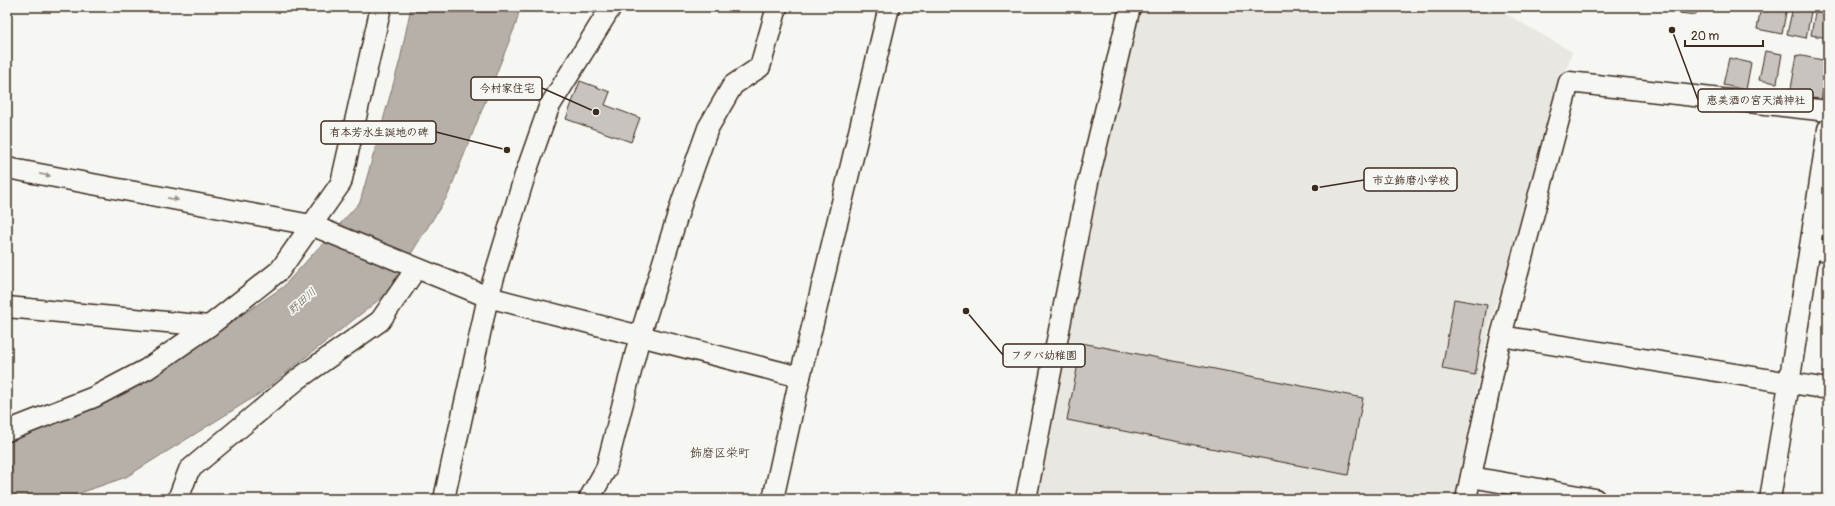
<svg xmlns="http://www.w3.org/2000/svg" width="1835" height="506" viewBox="0 0 1835 506" font-family="Pangolin,'Klee One',sans-serif">
  <style>
    .built { fill: #e8e7e2 }
    .water { fill: #b6b0a9; stroke: #857a71 }
    .building { fill: #c8c3be; stroke: #3b2a1e }
    .lines { fill: none; stroke-linecap: round; stroke-linejoin: round }
    .minor-casing { stroke: #3b2a1e; stroke-width: 23 }
    .minor { stroke: #f6f6f2; stroke-width: 20 }
    .oneway { fill: #989088 }
    .labels { text-anchor: middle; dominant-baseline: central; stroke-width: 3.5; stroke-linejoin: round; paint-order: stroke }
    .water-label { font-size: 11px; font-style: italic; fill: #605248; stroke: #f6f6f2 }
    .quarter-label { font-size: 12px; fill: #3b2a1e; stroke: #f6f6f2 }
    .leader { fill: none; stroke: #3b2a1e; stroke-width: 1.5 }
    .callout-dot { fill: #3b2a1e; stroke: #f6f6f2; stroke-width: 1.5 }
    .callout { fill: #f6f6f2; stroke: #3b2a1e; stroke-width: 1.5 }
    .callout-label { font-size: 11px; text-anchor: middle; font-weight: bold; fill: #3b2a1e }
  </style>
  <rect width="100%" height="100%" fill="#f6f6f2"/>
  <filter id="ink" filterUnits="userSpaceOnUse"><feTurbulence type="fractalNoise" baseFrequency=".025" numOctaves="2"/><feDisplacementMap in="SourceGraphic" scale="8" xChannelSelector="R" yChannelSelector="G"/><feConvolveMatrix kernelMatrix="1 2 1 2 8 2 1 2 1" color-interpolation-filters="sRGB"/></filter>
  <g filter="url(#ink)">
    <polygon class="built" points="1135,7 1494,7 1572,52 1490,324 1454,499 1036,499"/>
    <polygon class="water" points="411,7 520,7 516,24 448,195 385,295 259,394 126,477 63,499 7,499 7,441 74,416 162,370 283,287 360,202 400,60"/>
    <g class="building">
      <polygon points="1680,7 1697,7 1696,15 1679,13"/>
      <polygon points="1761,7 1787,7 1782,34 1757,29"/>
      <polygon points="1793,7 1812,7 1806,38 1787,34"/>
      <polygon points="1816,7 1828,7 1828,38 1811,35"/>
      <polygon points="1765,51 1782,54 1777,83 1759,80"/>
      <polygon points="1797,55 1828,61 1821,101 1790,94"/>
      <polygon points="1729,58 1751,63 1746,90 1723,85"/>
      <polygon points="580,81 610,92 605,105 640,118 631,142 566,119"/>
      <polygon points="1454,299 1487,305 1475,375 1442,369"/>
      <polygon points="1082,343 1363,398 1348,475 1067,420"/>
      <polygon points="1055,495 1078,499 1054,499"/>
    </g>
    <g class="lines">
      <defs>
        <g id="minor">
          <polyline points="7,168 311,225 488,297 800,377"/>
          <polyline points="1810,248 1828,251"/>
          <polyline points="7,307 209,326"/>
          <polyline points="1501,336 1828,389"/>
          <polyline points="7,431 94,397 147,369 209,326 280,270 341,183 381,7"/>
          <polyline points="1471,477 1595,499"/>
          <polyline points="178,499 189,470 298,379 380,321 416,269"/>
          <polyline points="444,499 488,297 525,175 549,107 611,7"/>
          <polyline points="589,499 606,469 640,336 683,198 708,128 733,85 760,67 777,7"/>
          <polyline points="773,499 800,377 889,7"/>
          <polyline points="1026,499 1088,182 1130,7"/>
          <polyline points="1466,499 1501,336 1569,82 1828,111"/>
          <polyline points="1770,499 1789,384 1828,129"/>
        </g>
      </defs>
      <use href="#minor" class="minor-casing"/>
      <use href="#minor" class="minor"/>
    </g>
    <defs><path id="oneway-solid" d="M-6-.8H1V-3.2L6.5 0L1 3.2V.8H-6Z"/></defs>
    <g class="oneway">
      <use href="#oneway-solid" transform="translate(45 175) rotate(11)"/>
      <use href="#oneway-solid" transform="translate(173 199) rotate(11)"/>
    </g>
  </g>
  <g class="labels">
    <g class="water-label">
      <text transform="translate(302 301) rotate(-42)">野田川</text>
    </g>
    <g class="quarter-label">
      <text x="720" y="453">飾磨区栄町</text>
    </g>
  </g>
  <path class="leader" d="M596 112L542 88M1672 30L1698 100M507 150L436 132M1315 188L1364 180M966 311L1003 355"/>
  <g class="callout-dot">
    <circle cx="596" cy="112" r="4"/>
    <circle cx="1672" cy="30" r="4"/>
    <circle cx="507" cy="150" r="4"/>
    <circle cx="1315" cy="188" r="4"/>
    <circle cx="966" cy="311" r="4"/>
  </g>
  <g class="callout">
    <rect x="471" y="77" width="71" height="23" rx="4"/>
    <rect x="1698" y="89" width="115" height="23" rx="4"/>
    <rect x="321" y="121" width="115" height="23" rx="4"/>
    <rect x="1364" y="168" width="93" height="23" rx="4"/>
    <rect x="1003" y="344" width="82" height="23" rx="4"/>
  </g>
  <g class="callout-label">
    <text x="507" y="92">今村家住宅</text>
    <text x="1756" y="104">恵美酒の宮天満神社</text>
    <text x="379" y="136">有本芳水生誕地の碑</text>
    <text x="1411" y="184">市立飾磨小学校</text>
    <text x="1044" y="359">フタバ幼稚園</text>
  </g>
  <rect width="1835" height="506" fill="none" stroke="#f6f6f2" stroke-width="24"/>
  <rect x="12" y="12" width="1811" height="482" fill="none" stroke="#3b2a1e" stroke-width="1.5" filter="url(#ink)"/>
  <path d="M1685 40v6h78v-6" fill="none" stroke="#3b2a1e" stroke-width="2"/>
  <text x="1691" y="40" font-size="12" fill="#3b2a1e" stroke="#f6f6f2" stroke-width="3" paint-order="stroke">20 m</text>
</svg>
